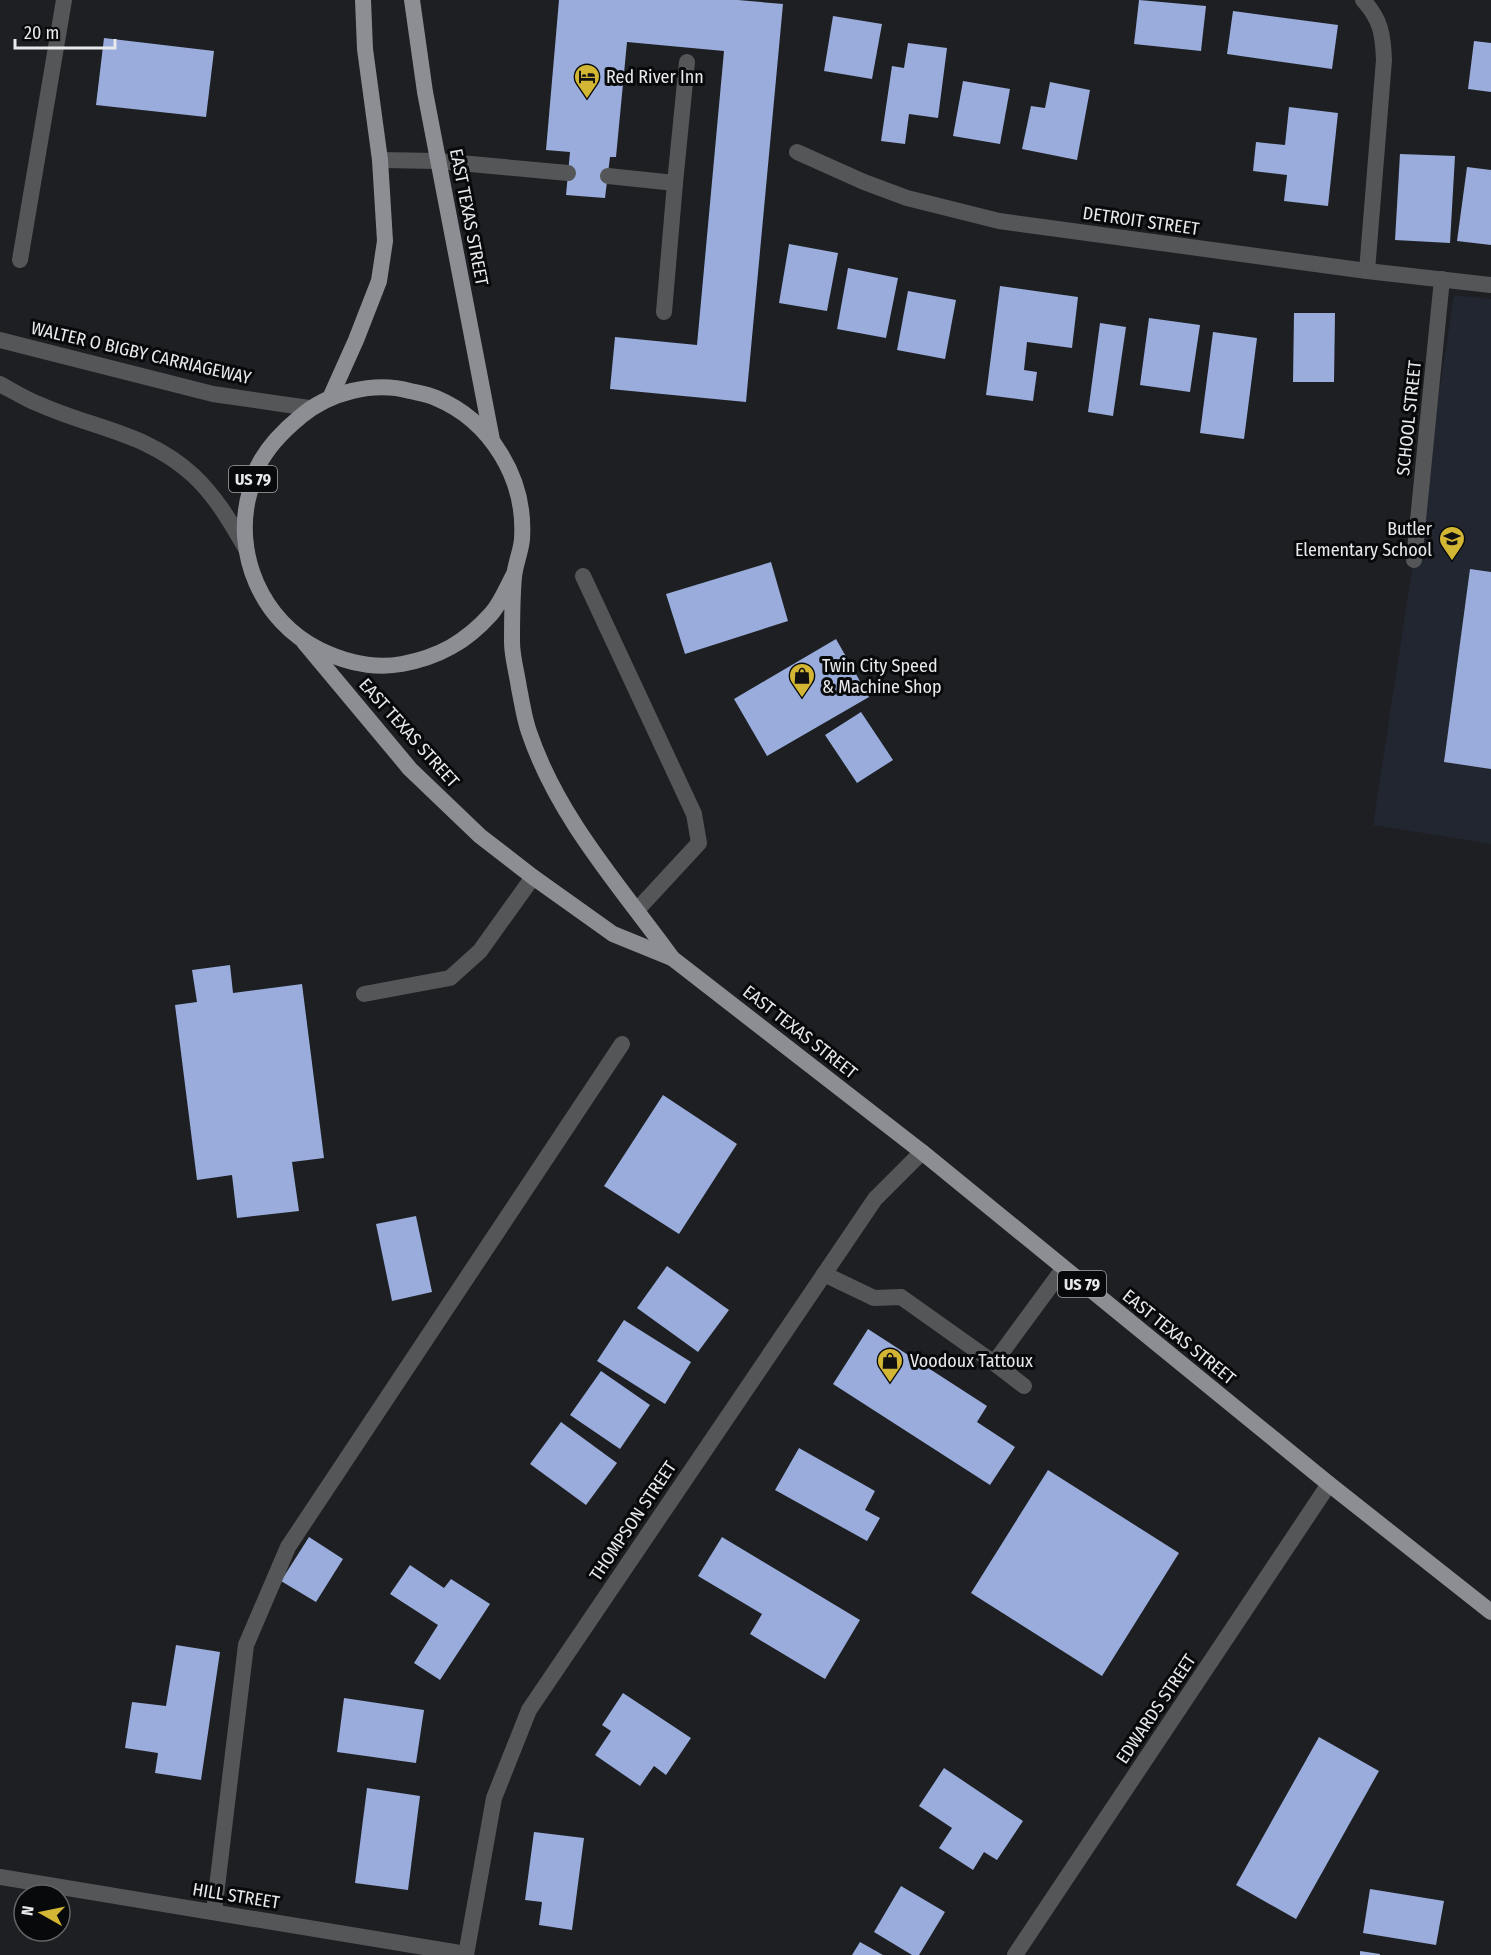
<svg xmlns="http://www.w3.org/2000/svg" width="1491" height="1955" viewBox="0 0 1491 1955" font-family="'Fira Sans Condensed',sans-serif">
  <style>
    .built { fill: #222630 }
    .building { fill: #99acdb }
    .lines { fill: none; stroke-linecap: round; stroke-linejoin: round }
    .service { stroke: #555658; stroke-width: 16 }
    .minor { stroke: #555658; stroke-width: 16 }
    .primary { stroke: #8c8e93; stroke-width: 16 }
    .labels { text-anchor: middle; dominant-baseline: central; stroke-width: 6; stroke-linejoin: round; paint-order: stroke }
    .shield { fill: #08090a; stroke: #a4a6a8; stroke-width: 1.5 }
    .shield-label { font-size: 16px; font-weight: bold; fill: #e7e9ec }
    .poi-label { font-size: 18px; fill: #e7e9ec; stroke: #08090a; text-anchor: start }
    .street-label { font-size: 18px; fill: #e7e9ec; stroke: #08090a }
  </style>
  <rect width="100%" height="100%" fill="#1d1f23"/>
  <polygon class="built" points="1454,295 1491,299 1491,844 1373,825"/>
  <g class="building">
    <polygon points="559,0 738,0 783,4 746,402 610,389 615,337 697,345 724,51 627,42 616,157 610,157 605,198 566,195 570,152 546,150"/>
    <polygon points="1139,0 1206,6 1201,51 1134,44"/>
    <polygon points="1233,11 1338,25 1332,69 1227,54"/>
    <polygon points="833,16 882,24 872,79 824,71"/>
    <polygon points="104,38 214,51 206,117 96,105"/>
    <polygon points="1474,41 1491,43 1491,92 1468,89"/>
    <polygon points="908,43 947,48 938,118 909,114 905,144 881,141 892,66 904,68"/>
    <polygon points="963,81 1010,89 1000,144 953,136"/>
    <polygon points="1050,82 1090,90 1077,160 1022,149 1031,106 1045,108"/>
    <polygon points="1289,107 1338,113 1328,206 1284,201 1287,175 1253,171 1256,142 1285,145"/>
    <polygon points="1400,154 1455,156 1450,243 1395,240"/>
    <polygon points="1467,167 1491,170 1491,245 1457,241"/>
    <polygon points="789,244 838,253 827,311 779,303"/>
    <polygon points="848,268 898,278 886,338 837,329"/>
    <polygon points="1000,286 1078,297 1072,348 1027,342 1024,370 1037,372 1033,401 986,395"/>
    <polygon points="908,291 956,300 945,359 897,350"/>
    <polygon points="1294,313 1335,313 1334,382 1293,382"/>
    <polygon points="1149,318 1200,325 1190,392 1140,385"/>
    <polygon points="1100,323 1126,327 1113,416 1088,412"/>
    <polygon points="1213,332 1257,338 1244,439 1200,433"/>
    <polygon points="771,562 788,621 685,654 666,594"/>
    <polygon points="1470,569 1491,572 1491,769 1444,762"/>
    <polygon points="836,639 869,697 767,756 734,699"/>
    <polygon points="861,712 893,760 857,783 825,735"/>
    <polygon points="230,965 233,993 302,984 324,1158 292,1162 299,1211 237,1218 232,1175 197,1180 175,1005 197,1002 192,970"/>
    <polygon points="663,1095 737,1144 679,1234 604,1186"/>
    <polygon points="416,1216 432,1292 392,1301 376,1224"/>
    <polygon points="667,1266 729,1310 698,1352 637,1308"/>
    <polygon points="624,1320 691,1362 665,1404 597,1361"/>
    <polygon points="868,1329 987,1406 977,1422 1015,1447 990,1485 833,1384"/>
    <polygon points="601,1371 650,1405 620,1449 570,1415"/>
    <polygon points="561,1422 617,1463 586,1505 530,1464"/>
    <polygon points="799,1448 875,1491 865,1510 880,1518 867,1541 775,1490"/>
    <polygon points="1048,1470 1179,1553 1102,1676 971,1593"/>
    <polygon points="309,1537 343,1559 316,1602 281,1581"/>
    <polygon points="722,1537 860,1620 825,1679 750,1634 762,1614 698,1576"/>
    <polygon points="410,1565 444,1588 451,1579 490,1604 440,1680 414,1663 438,1625 390,1594"/>
    <polygon points="176,1645 220,1652 201,1780 155,1773 158,1753 125,1748 132,1702 166,1706"/>
    <polygon points="623,1693 691,1738 666,1775 654,1766 640,1786 595,1755 611,1731 602,1725"/>
    <polygon points="344,1698 424,1710 416,1763 337,1752"/>
    <polygon points="1319,1737 1379,1771 1296,1919 1236,1885"/>
    <polygon points="944,1768 1023,1821 997,1860 984,1852 973,1870 939,1848 952,1828 919,1806"/>
    <polygon points="367,1788 420,1796 408,1890 355,1883"/>
    <polygon points="534,1832 584,1838 572,1930 539,1925 542,1902 525,1900"/>
    <polygon points="901,1886 945,1912 919,1955 912,1955 874,1932"/>
    <polygon points="1370,1889 1444,1901 1436,1945 1363,1933"/>
    <polygon points="860,1942 883,1955 852,1955"/>
    <polygon points="1360,1951 1380,1954 1380,1955 1360,1955"/>
  </g>
  <g class="lines">
    <g class="service">
      <polyline points="380,160 438,161 568,173"/>
      <polyline points="608,176 675,183 664,312"/>
      <polyline points="675,183 687,62"/>
      <polyline points="583,576 694,814 699,843 637,910"/>
      <polyline points="364,994 450,978 480,951 533,877"/>
      <polyline points="824,1274 874,1298 901,1297 994,1363 1063,1269"/>
      <polyline points="994,1363 1024,1386"/>
      <polyline points="214,1912 246,1645 288,1547 622,1044"/>
    </g>
    <g class="minor">
      <path d="M1363 0C1381 20 1383 34 1384 60L1367 271"/>
      <polyline points="797,152 864,182 907,198 999,221 1367,271 1491,285"/>
      <polyline points="20,260 64,0"/>
      <polyline points="0,340 213,394 309,408"/>
      <path d="M0 384C13 391 27 400 41 405 95 429 148 433 194 476 216 497 230 521 245 547"/>
      <polyline points="1414,560 1442,279"/>
      <polyline points="0,1877 466,1954"/>
      <polyline points="466,1955 494,1798 529,1710 875,1199 922,1152"/>
      <polyline points="1015,1955 1329,1484"/>
    </g>
    <g class="primary">
      <polyline points="412,0 425,92 492,440"/>
      <polyline points="330,398 356,340 379,281 385,241 380,160 365,49 363,0"/>
      <path d="M514 574C507 587 501 603 491 614 466 642 439 657 402 664 373 669 347 663 320 650 262 622 232 553 250 491 252 483 254 473 258 466 268 446 283 431 300 417 329 392 374 381 410 391 419 393 428 394 436 398 491 421 526 479 522 539 521 552 515 564 514 577 512 599 512 621 512 642 512 657 517 673 519 688 522 702 524 718 529 732 558 818 620 886 672 958"/>
      <polyline points="304,642 410,769 480,836 533,877 613,934 672,958 922,1152 1329,1484 1491,1612"/>
    </g>
  </g>
  <defs>
    <symbol id="hotel-pin" viewBox="-11 -11 22 30"><path d="M0 17L-7.5 6A9.5 9.5 0 1 1 7.5 6Z" fill="#d4b635" stroke="#08090a"/><path d="M-6-4.5h1.5V1H6V5H4.5V3h-9V5H-6ZM-4 0a1.8 1.8 0 1 1 3.6 0ZM.5 0V-2.5h3Q6-2.5 6 0Z" fill="#111"/></symbol>
    <symbol id="school-pin" viewBox="-11 -11 22 30"><path d="M0 17L-7.5 6A9.5 9.5 0 1 1 7.5 6Z" fill="#d4b635" stroke="#08090a"/><path d="M0-5L7-2L0 1L-7-2ZM-4 1L0 2.5L4 1V4Q0 6-4 4Z" fill="#111"/></symbol>
    <symbol id="shop-pin" viewBox="-11 -11 22 30"><path d="M0 17L-7.5 6A9.5 9.5 0 1 1 7.5 6Z" fill="#d4b635" stroke="#08090a"/><path d="M-5-2.5h2.3a2.7 3.5 0 0 1 5.4 0H5L5.5 6h-11ZM-1.5-2.5h3a1.5 2.3 0 0 0-3 0Z" fill="#111"/></symbol>
  </defs>
  <g fill-rule="evenodd">
    <use href="#hotel-pin" x="572" y="62" width="30" height="40"/>
    <use href="#school-pin" x="1437" y="524" width="30" height="40"/>
    <use href="#shop-pin" x="787" y="661" width="30" height="40"/>
    <use href="#shop-pin" x="875" y="1346" width="30" height="40"/>
  </g>
  <g class="labels">
    <g class="shield">
      <rect x="229" y="466" width="48" height="26" rx="4.5"/>
      <rect x="1058" y="1271" width="48" height="26" rx="4.5"/>
    </g>
    <g class="shield-label">
      <text x="253" y="479">US 79</text>
      <text x="1082" y="1284">US 79</text>
    </g>
    <g class="poi-label">
      <text x="606" y="77">Red River Inn</text>
      <text x="1432" y="529" text-anchor="end">Butler<tspan x="1432" dy="21">Elementary School</tspan></text>
      <text x="822" y="666">Twin City Speed<tspan x="822" dy="21">&amp; Machine Shop</tspan></text>
      <text x="910" y="1361">Voodoux Tattoux</text>
    </g>
    <g class="street-label">
      <text transform="translate(469 217) rotate(79)">EAST TEXAS STREET</text>
      <text transform="translate(1141 221) rotate(8)">DETROIT STREET</text>
      <text transform="translate(141 353) rotate(13)">WALTER O BIGBY CARRIAGEWAY</text>
      <text transform="translate(1409 418) rotate(-84)">SCHOOL STREET</text>
      <text transform="translate(409 733) rotate(48)">EAST TEXAS STREET</text>
      <text transform="translate(800 1032) rotate(38)">EAST TEXAS STREET</text>
      <text transform="translate(1179 1337) rotate(39)">EAST TEXAS STREET</text>
      <text transform="translate(633 1521) rotate(-56)">THOMPSON STREET</text>
      <text transform="translate(1156 1709) rotate(-56)">EDWARDS STREET</text>
      <text transform="translate(236 1896) rotate(9)">HILL STREET</text>
    </g>
  </g>
  <g transform="translate(42 1913) rotate(279)"><circle r="28" fill="#08090a" stroke="#616364" stroke-width="1.5"/>
  <path d="M0-4.5L10 22L0 15L-10 22Z" fill="#d4b635"/>
  <text y="-9" font-size="16" font-weight="bold" text-anchor="middle" fill="#e7e9ec">N</text>
  </g>
  <path d="M15 39v9h100v-9" fill="none" stroke="#e7e9ec" stroke-width="3"/>
  <text x="24" y="39" font-size="18" fill="#e7e9ec" stroke="#08090a" stroke-width="4.5" paint-order="stroke">20 m</text>
</svg>
